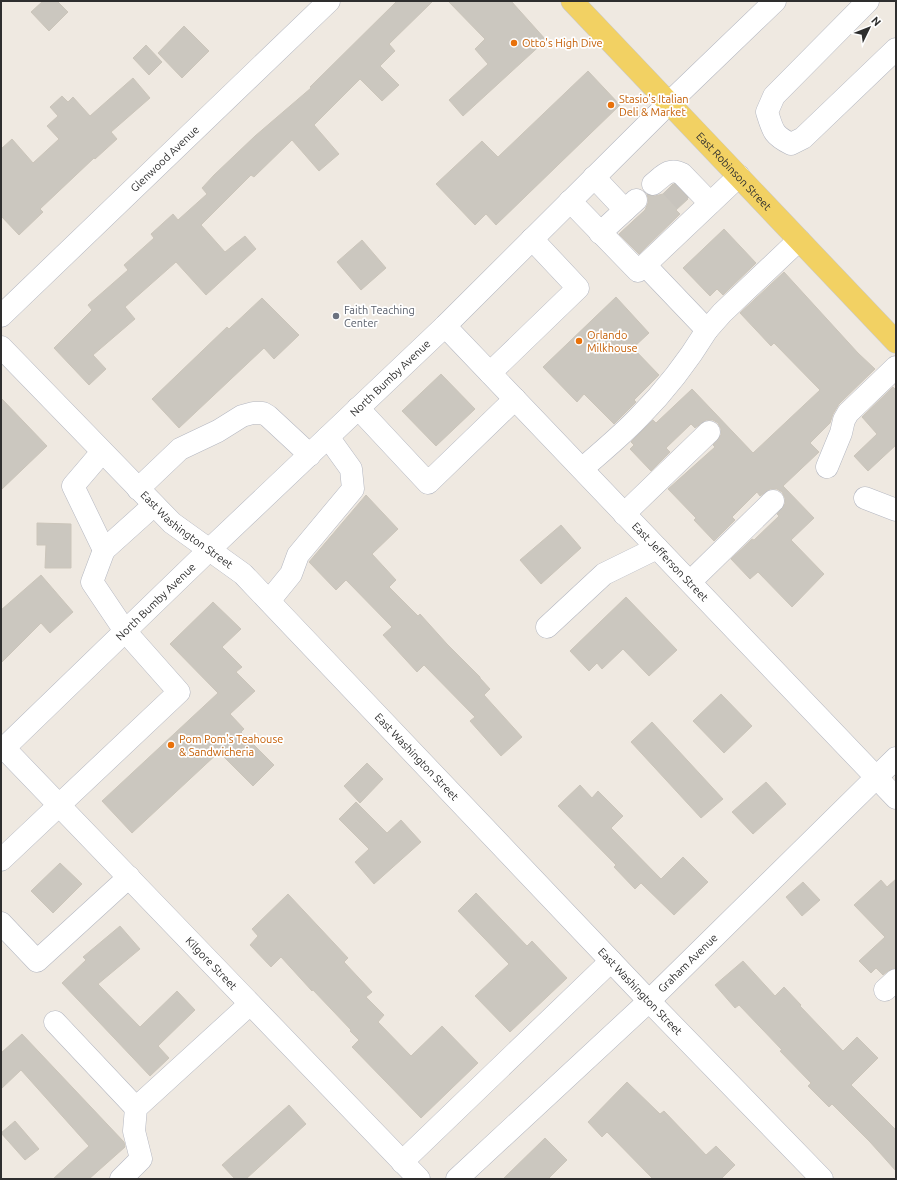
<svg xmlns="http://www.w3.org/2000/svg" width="897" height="1180" viewBox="0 0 897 1180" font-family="Ubuntu,sans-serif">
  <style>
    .building { fill: #cbc7bf; stroke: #cbc5ba }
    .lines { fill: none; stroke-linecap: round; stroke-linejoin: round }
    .minor-tunnel { stroke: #c8c4bd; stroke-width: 22; stroke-dasharray: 22 11; stroke-linecap: butt }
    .minor-casing { stroke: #b4b7c1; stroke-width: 23 }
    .major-casing { stroke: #c9c9c9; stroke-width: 23 }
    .minor { stroke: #fff; stroke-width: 22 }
    .major { stroke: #f2d163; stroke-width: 22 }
    .food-dot { fill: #e8710a; stroke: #fff; stroke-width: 1.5 }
    .worship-dot { fill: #6b7280; stroke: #fff; stroke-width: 1.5 }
    .labels { text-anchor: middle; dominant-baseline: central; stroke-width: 3.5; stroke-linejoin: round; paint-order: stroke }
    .food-label { font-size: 11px; fill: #c56008; stroke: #fff; text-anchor: start }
    .street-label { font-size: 11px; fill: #2e2e2e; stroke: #fff }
    .worship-label { font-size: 11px; fill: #5b616d; stroke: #fff; text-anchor: start }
  </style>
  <rect width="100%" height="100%" fill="#efe9e1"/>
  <g class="building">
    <polygon points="43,1 57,1 68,12 49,31 31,12"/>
    <polygon points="397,1 433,1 389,44 395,51 380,66 399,85 382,101 360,79 314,125 339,154 319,171 292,140 254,177 251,175 201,225 225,252 245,236 256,249 206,295 176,262 125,307 135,319 93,355 106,369 89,385 54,348 92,310 88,305 128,270 124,265 154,238 151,234 173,214 178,220 207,194 202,188 214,175 255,136 311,88 310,87"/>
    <polygon points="448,1 511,1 546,40 463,116 449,100 488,64 475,49 485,39"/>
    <polygon points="184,26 209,51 182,78 158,53"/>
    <polygon points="146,45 162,62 149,75 133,58"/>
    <polygon points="588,71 620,105 496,225 486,214 475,225 436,184 482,141 498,157"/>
    <polygon points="133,78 150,98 111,132 117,139 95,159 94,158 40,209 43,212 19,235 1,216 1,149 12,139 33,163 59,139 47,126 58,116 50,107 62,96 68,102 73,97 90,116"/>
    <polygon points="673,184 688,199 676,210 680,214 639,254 619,234 645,210 648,203 648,198 647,194 655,196 663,194"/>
    <polygon points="724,229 756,263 723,295 717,289 710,296 683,268"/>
    <polygon points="362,240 386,268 361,290 337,262"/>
    <polygon points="784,272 858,353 875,369 839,404 833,414 830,423 810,443 819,452 783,486 814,518 791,540 824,574 792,607 758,572 750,579 731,559 752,539 754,540 779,516 777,514 785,504 785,498 782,492 777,489 770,489 760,496 757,492 732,517 735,520 714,541 694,520 696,518 668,489 715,447 713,445 721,435 721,429 718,423 713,420 706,420 695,428 691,424 666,448 670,452 651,471 630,449 634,445 631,442 653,420 656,423 692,389 753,453 820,390 774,343 771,346 740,313"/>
    <polygon points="616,297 649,333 633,348 659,375 634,400 636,402 614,424 584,394 577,402 543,367"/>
    <polygon points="262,298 299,335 274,359 264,348 179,428 152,399 227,327 229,329"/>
    <polygon points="441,374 475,409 436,446 402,411"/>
    <polygon points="893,387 896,390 896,445 868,471 854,456 877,434 862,417"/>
    <polygon points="1,398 47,446 1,490"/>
    <polygon points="366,495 398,529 372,554 396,580 389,587 418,616 420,614 447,644 480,677 480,678 490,689 484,695 522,737 501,756 470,721 475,717 424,665 417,672 383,635 392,627 346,580 336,590 309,562"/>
    <polygon points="37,523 71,524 71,568 45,568 46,545 37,545"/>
    <polygon points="561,525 581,548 541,584 520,560"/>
    <polygon points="41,575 73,612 50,633 41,623 1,663 1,610"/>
    <polygon points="626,597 677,650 649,676 623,649 602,669 597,663 589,671 570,651"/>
    <polygon points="213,602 241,629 222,647 242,667 236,672 255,691 230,714 244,729 241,732 274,765 253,786 219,752 132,833 102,801 218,693 170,644"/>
    <polygon points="721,694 752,726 724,753 693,721"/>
    <polygon points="652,722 723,799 701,818 631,742"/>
    <polygon points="367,763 383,779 360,803 344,786"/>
    <polygon points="766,782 786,804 753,834 732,812"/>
    <polygon points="580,785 592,798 598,791 623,816 611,828 661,879 683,857 708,882 674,915 641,883 635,889 614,867 616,865 558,806"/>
    <polygon points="356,802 387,833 401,820 421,842 374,884 355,862 369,849 339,819"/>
    <polygon points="60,863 82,884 53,913 31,891"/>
    <polygon points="896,879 896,968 888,971 883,975 876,968 871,973 859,961 885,937 854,905 881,880 887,887"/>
    <polygon points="803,882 820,900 802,916 786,897"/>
    <polygon points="476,893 527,946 532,941 567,978 510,1032 475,996 509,964 458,911"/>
    <polygon points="288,894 348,958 344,962 372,992 366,997 384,1015 378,1022 411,1056 442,1026 478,1063 421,1118 352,1047 359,1040 350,1031 351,1030 313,990 312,991 281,957 271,967 250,945 258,936 252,929"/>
    <polygon points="120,926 140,949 98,984 140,1027 177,991 195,1010 158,1046 169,1058 150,1076 62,983 86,960 83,957"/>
    <polygon points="743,961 775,996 784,987 801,1005 800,1006 843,1051 857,1037 878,1058 851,1085 896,1130 896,1171 870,1142 832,1104 829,1107 808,1086 811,1083 780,1051 782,1050 739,1005 735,1008 715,985"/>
    <polygon points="22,1034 124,1142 125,1147 89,1179 53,1179 89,1146 21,1070 1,1089 1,1053"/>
    <polygon points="627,1082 660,1114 664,1111 706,1155 716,1146 735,1165 721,1179 653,1179 607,1132 602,1137 588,1122"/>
    <polygon points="289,1105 306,1124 246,1179 235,1179 222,1165"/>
    <polygon points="15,1121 39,1149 25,1160 1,1133"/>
    <polygon points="545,1138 567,1160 548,1179 503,1179"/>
  </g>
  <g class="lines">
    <polyline class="minor-tunnel" points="671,186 685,201"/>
    <defs>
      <g id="minor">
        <path d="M868 1 774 96 767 112C773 131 773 135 791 144L803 138 896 49"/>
        <polyline points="594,177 625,210"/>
        <path d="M653 184C663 176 669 167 682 174L710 203"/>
        <path d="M570 201 638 271 645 265 707 330C688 361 665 391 639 417 621 436 601 452 582 469"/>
        <polyline points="600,233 636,200"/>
        <polyline points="645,265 739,176"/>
        <path id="s1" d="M1 316 329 1"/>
        <path id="s2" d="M445 326 896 798"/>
        <polyline points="707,330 722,313 799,240"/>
        <path id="s3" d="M1 347 172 523 243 574 649 1001 822 1179"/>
        <polyline points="490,373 578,288 532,239"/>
        <polyline points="358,408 428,483 515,399"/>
        <polyline points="102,452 73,486 104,550 154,505"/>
        <polyline points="827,467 841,433 844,420 848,413 896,367"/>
        <polyline points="138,489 180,449 218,431 242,416 253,413 263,413 268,416 310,455"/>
        <polyline points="865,498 896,510"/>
        <polyline points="624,514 709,432"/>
        <polyline points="690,582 773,501"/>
        <polyline points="269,601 291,574 298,555 353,489 351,469 328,437"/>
        <polyline points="547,627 604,574 657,548"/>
        <path id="s4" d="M4 748 419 1179"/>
        <path id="s5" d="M1 751 209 550 445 326 669 103 775 1"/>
        <polyline points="1,860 179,692 125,631 92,582 104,550"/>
        <polyline points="1,923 37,961 129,877"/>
        <polyline points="885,990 896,980"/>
        <polyline points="55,1022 136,1108"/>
        <polyline points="402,1162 611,961"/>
        <polyline points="121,1179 141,1159 134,1131 136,1108 250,1004"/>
        <path id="s6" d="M457 1179 649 1001 896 758"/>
      </g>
      <g id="major">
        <path id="s7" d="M572 1 896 342"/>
      </g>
    </defs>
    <use href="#minor" class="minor-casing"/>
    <use href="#major" class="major-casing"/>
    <use href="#minor" class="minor"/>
    <use href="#major" class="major"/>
  </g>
  <g class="food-dot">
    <circle cx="514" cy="43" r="4"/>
    <circle cx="611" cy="105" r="4"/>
    <circle cx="579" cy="341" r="4"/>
    <circle cx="171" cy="745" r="4"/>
  </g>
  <circle class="worship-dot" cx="336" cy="316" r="4"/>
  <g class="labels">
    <g class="food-label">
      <text x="522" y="43">Otto's High Dive</text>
      <text x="619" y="99">Stasio's Italian<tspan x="619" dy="13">Deli &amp; Market</tspan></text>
      <text x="587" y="335">Orlando<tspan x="587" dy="13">Milkhouse</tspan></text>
      <text x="179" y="739">Pom Pom's Teahouse<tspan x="179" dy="13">&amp; Sandwicheria</tspan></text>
    </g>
    <g class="street-label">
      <text stroke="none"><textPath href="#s1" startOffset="227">Glenwood Avenue</textPath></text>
      <text stroke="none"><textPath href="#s7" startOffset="235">East Robinson Street</textPath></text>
      <text stroke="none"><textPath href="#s5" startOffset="539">North Bumby Avenue</textPath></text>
      <text stroke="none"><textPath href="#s3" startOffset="261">East Washington Street</textPath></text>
      <text stroke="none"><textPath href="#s2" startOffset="326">East Jefferson Street</textPath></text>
      <text stroke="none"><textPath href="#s5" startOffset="215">North Bumby Avenue</textPath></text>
      <text stroke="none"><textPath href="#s3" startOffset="585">East Washington Street</textPath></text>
      <text stroke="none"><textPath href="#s4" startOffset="299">Kilgore Street</textPath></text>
      <text stroke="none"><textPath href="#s6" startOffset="316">Graham Avenue</textPath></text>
      <text stroke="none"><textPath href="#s3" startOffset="909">East Washington Street</textPath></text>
    </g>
    <g class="worship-label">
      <text x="344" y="310">Faith Teaching<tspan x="344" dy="13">Center</tspan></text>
    </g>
  </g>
  <rect width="897" height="1180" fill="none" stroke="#2e2e2e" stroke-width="4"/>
  <g transform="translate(869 28) rotate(47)" stroke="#ffffff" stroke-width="3" paint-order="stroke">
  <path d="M0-3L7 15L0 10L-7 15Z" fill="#2e2e2e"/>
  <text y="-6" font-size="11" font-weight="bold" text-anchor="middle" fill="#2e2e2e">N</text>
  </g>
</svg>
